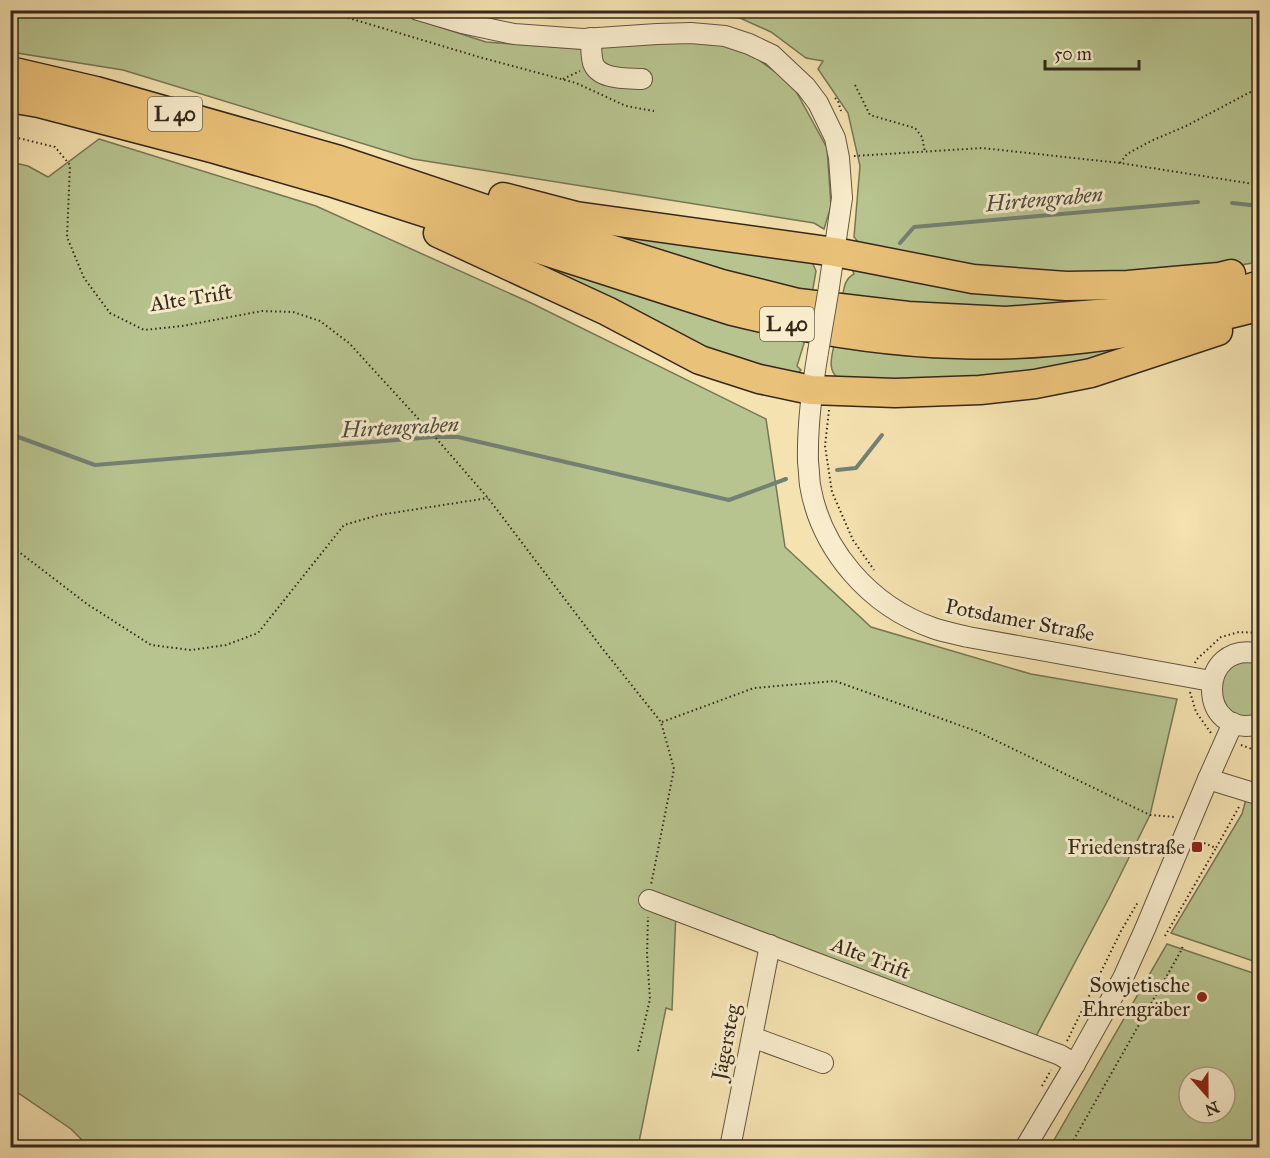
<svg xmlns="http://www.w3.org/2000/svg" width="1270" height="1158" viewBox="0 0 1270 1158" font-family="'IM FELL Great Primer',serif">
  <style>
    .green { fill: #b7c48f; stroke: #767654; stroke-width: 1.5; fill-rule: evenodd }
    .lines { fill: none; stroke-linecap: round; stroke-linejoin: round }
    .stream { stroke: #738174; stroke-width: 4 }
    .minor-casing { stroke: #645640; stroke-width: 22 }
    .highway-casing { stroke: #34281a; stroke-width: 31 }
    .path { stroke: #34281a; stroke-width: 2; stroke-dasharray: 1.5 3; stroke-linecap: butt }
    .minor { stroke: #f8eccc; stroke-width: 20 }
    .highway { stroke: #eac178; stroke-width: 28 }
    .minor-bridge-casing { stroke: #645640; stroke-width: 22; stroke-linecap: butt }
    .minor-bridge { stroke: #f8eccc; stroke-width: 20 }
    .poi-dot { fill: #8f2418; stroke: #f8eccc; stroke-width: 2 }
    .labels { text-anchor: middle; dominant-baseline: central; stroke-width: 6; stroke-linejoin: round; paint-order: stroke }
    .shield { fill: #f8eccc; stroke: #6f634f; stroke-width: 1.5 }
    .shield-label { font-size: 20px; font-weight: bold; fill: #34281a }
    .street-label { font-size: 21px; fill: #34281a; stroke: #f8eccc }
    .poi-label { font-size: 21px; fill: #34281a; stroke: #f8eccc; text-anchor: end }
    .water-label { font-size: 22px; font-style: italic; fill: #4e4d40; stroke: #f8eccc }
  </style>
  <rect width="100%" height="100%" fill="#f5e2b1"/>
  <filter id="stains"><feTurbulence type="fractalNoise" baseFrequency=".00333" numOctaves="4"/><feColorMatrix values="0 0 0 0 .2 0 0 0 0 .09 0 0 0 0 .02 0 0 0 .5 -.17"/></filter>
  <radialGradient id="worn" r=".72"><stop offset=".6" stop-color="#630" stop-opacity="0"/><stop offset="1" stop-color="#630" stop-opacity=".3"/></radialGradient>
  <g class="green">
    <polygon points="387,10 486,42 582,49 650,41 711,41 752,55 792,84 827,148 831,206 824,229 814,223 413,159 123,70 11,52 10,11"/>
    <polygon points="495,11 1259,11 1259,262 1182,274 993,272 865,250 854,237 860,166 848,113 818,69 823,61 806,58 771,32 740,18 689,13 551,18"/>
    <polygon points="99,139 316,206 531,303 766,419 785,547 871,627 1031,674 1177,699 1150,815 1109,898 1033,1042 676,911 672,1010 666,1008 638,1147 89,1147 71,1129 11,1088 10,162 28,166 48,177"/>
    <polygon points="520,208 819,262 813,264 816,271 812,294 756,283"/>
    <polygon points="469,238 669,306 757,331 805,340 797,366 801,370 797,374 738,368"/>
    <path d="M851 267 1172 293 1017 310 842 299C844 289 844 279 854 274Z"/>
    <path d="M1188 335 1012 383 838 378C827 370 832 356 834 345Z"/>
    <polygon points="1235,661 1259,661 1259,718 1251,720 1224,710 1217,683"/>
    <polygon points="1248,792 1259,795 1259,963 1171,933 1242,814"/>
    <path d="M1167 944 1259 975V1147H1050ZM1189 1077H1225V1113H1189Z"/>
  </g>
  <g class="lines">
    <g class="stream">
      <polyline points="1232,203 1260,206"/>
      <polyline points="900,243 914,227 1198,202"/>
      <polyline points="10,434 95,465 433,437 458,437 729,500 786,479"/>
      <polyline points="837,470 856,468 882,435"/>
    </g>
    <defs>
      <g id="minor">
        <polyline points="418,10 462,23 514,34 583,39 657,34 691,33 725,36 749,44 772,55 806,87 818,103 835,138 839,158 842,198 829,287"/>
        <path d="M591 38C591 46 591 56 593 63 599 80 627 78 642 79"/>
        <path d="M818 352C812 388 807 425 808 462 809 469 809 477 810 485 821 550 870 606 933 628 944 632 957 634 968 637L1211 681"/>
        <path d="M1260 654C1196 638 1196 741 1260 724"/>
        <polyline points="1208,779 1260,795"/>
        <polyline points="649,900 1060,1055 1075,1064"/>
        <polyline points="752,1037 823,1063"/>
        <polyline points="730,1148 770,945"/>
        <polyline points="1025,1148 1075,1064 1123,978 1145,929 1208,779 1233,723"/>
      </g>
      <g id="highway">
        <polyline points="10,71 96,91 339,160 533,225 722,284 798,303 908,316 1006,321 1123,312 1247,289 1260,285"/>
        <path d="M10 98 39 103 215 149 330 182 732 311C805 329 881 342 957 344 1027 347 1097 339 1166 326 1198 321 1229 315 1260 306"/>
        <polyline points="503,197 576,216 835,252 973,279 1066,286 1128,285 1219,277 1231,274"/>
        <polyline points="438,233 607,311 700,360 759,379 811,390 895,393 980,390 1035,384 1091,373 1218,331"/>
      </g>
    </defs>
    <use href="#minor" class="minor-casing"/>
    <use href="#highway" class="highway-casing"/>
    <g class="path">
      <polyline points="322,10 479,57 576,83 626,106 654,111"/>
      <polyline points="563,79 580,71"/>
      <polyline points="855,85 870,115 915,128 922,137 925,152"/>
      <polyline points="835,98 838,101 841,111"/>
      <polyline points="10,136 55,147 70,165 67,237 84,278 110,313 144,330 182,326 262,311 293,312 320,321 349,343 435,437 488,498 602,648 661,722 674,769 651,885"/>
      <polyline points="854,156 982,148 1120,163 1260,185"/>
      <polyline points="1120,163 1127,154 1151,141 1186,126 1260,87"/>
      <polyline points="829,410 825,446 832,492 853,540 874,570"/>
      <polyline points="10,545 87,604 151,645 191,650 226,645 258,633 344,525 379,515 488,498"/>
      <polyline points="1195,663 1196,660 1221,637 1239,632 1260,633"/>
      <polyline points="1190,692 1196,712 1211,733 1210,735"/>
      <polyline points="662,722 754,688 835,681 976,731 1150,815 1174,817"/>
      <polyline points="1241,745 1260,752"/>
      <polyline points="1256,776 1260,770"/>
      <polyline points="1204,843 1216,848 1240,805"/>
      <polyline points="1165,936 1216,848"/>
      <polyline points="1067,1041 1121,931 1138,902"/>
      <polyline points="638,1051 650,999 647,954 648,917"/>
      <polyline points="1042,1086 1051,1070"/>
      <polyline points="1005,1148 1010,1140"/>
      <polyline points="1069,1148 1182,949 1183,944"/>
    </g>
    <use href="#minor" class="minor"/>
    <use href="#highway" class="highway"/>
    <defs>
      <polyline id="minor-bridge" points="818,352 829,287"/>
    </defs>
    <use href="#minor-bridge" class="minor-bridge-casing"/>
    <use href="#minor-bridge" class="minor-bridge"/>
  </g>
  <g class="poi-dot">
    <rect x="1191" y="841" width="12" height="12" rx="3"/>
    <circle cx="1202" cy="997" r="6"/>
  </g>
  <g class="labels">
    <g class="shield">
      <rect x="148" y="97" width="54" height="34" rx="4.5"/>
      <rect x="760" y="307" width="54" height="34" rx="4.5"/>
    </g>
    <g class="shield-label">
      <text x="175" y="114">L 40</text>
      <text x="787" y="324">L 40</text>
    </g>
    <g class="street-label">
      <text transform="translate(191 298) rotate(-9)">Alte Trift</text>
      <text transform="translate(1020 620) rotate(11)">Potsdamer Straße</text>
      <text transform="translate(871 958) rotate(21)">Alte Trift</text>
      <text transform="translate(726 1042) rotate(-79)">Jägersteg</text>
    </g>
    <g class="poi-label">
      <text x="1185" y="847">Friedenstraße</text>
      <text x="1190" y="985">Sowjetische<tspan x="1190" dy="24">Ehrengräber</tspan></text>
    </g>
    <g class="water-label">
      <text transform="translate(1044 199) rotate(-5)">Hirtengraben</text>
      <text transform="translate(400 427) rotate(-3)">Hirtengraben</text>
    </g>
  </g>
  <rect width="1270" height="1158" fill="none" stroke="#f5e2b1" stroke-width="36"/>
  <rect x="12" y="12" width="1246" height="1134" fill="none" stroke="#34281a" stroke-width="3"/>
  <rect x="18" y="18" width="1234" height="1122" fill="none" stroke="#34281a" stroke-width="1.5"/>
  <g transform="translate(1207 1095) rotate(159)"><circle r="28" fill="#f8eccc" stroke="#aa9e85" stroke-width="1.5"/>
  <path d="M0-4.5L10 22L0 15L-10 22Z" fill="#8f2418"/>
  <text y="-9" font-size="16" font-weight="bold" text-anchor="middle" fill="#34281a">N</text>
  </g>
  <path d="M1045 60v9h94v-9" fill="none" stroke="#34281a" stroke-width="3"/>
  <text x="1054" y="60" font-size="18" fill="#34281a" stroke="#f8eccc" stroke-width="4.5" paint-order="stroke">50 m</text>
  <rect width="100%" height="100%" filter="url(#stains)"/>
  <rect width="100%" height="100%" fill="url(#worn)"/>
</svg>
